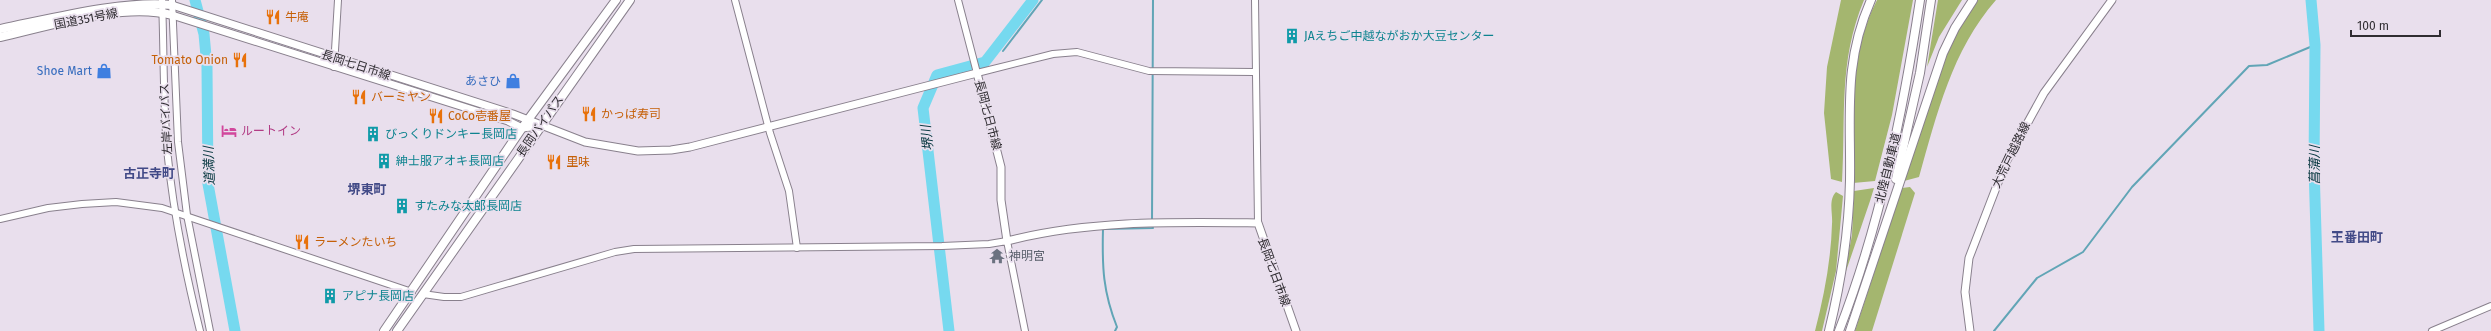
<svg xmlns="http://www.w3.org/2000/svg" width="2491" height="331" viewBox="0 0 2491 331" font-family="'Fira Sans','Noto Sans JP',sans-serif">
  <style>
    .forest { fill: #a4b66f }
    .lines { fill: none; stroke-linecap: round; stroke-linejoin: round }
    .stream { stroke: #61a5b6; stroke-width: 2 }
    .river { stroke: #76d9ef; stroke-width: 11 }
    .tertiary-casing { stroke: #89808d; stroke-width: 8 }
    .secondary-casing { stroke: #89808d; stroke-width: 9 }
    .trunk-casing { stroke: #89808d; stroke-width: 10 }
    .motorway-casing { stroke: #89808d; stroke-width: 10 }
    .tertiary { stroke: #fff; stroke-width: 6 }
    .secondary { stroke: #fff; stroke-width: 7 }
    .trunk { stroke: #fff; stroke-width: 8 }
    .motorway { stroke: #fff; stroke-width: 8 }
    .labels { text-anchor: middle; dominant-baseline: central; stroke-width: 3.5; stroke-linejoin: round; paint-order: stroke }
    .food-label { font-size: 12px; fill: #c56008; stroke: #e9dfed; text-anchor: start }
    .street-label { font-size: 12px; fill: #2f2c31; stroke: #e9dfed }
    .culture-label { font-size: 12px; fill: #0d838f; stroke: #e9dfed; text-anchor: start }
    .shop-label { font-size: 12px; fill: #366cbe; stroke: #e9dfed; text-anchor: end }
    .hotel-label { font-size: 12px; fill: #b23c85; stroke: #e9dfed; text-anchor: start }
    .worship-label { font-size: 12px; fill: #5b616d; stroke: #e9dfed; text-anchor: start }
    .water-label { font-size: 13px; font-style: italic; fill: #063740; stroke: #e9dfed }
    .neighbourhood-label { font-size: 13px; font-weight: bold; fill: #424a87; stroke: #e9dfed }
  </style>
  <rect width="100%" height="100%" fill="#e9dfed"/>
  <g class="forest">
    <path d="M1841 0H1864C1838 62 1846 117 1842 182L1831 179 1824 113 1827 67Z"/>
    <path d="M1877 0H1913L1892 115 1875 181 1853 183C1854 122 1848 55 1877 0Z"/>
    <polygon points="1938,0 1962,0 1939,37 1927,67"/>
    <path d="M1978 0H1996C1952 50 1937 114 1919 177L1904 181C1924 120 1938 52 1978 0Z"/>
    <polygon points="1910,187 1915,193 1872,331 1855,331 1902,188"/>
    <polygon points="1874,188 1870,201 1844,277 1852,235 1854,191"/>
    <path d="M1836 192 1843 196 1836 271 1822 331H1815C1824 296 1831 260 1832 224 1833 214 1828 200 1836 192Z"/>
  </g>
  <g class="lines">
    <g class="stream">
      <polyline points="1003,51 1042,0"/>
      <polyline points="1152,221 1153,0"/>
      <path d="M1115 331 1117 327C1103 292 1102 267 1103 229L1153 228 1152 225"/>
      <polyline points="1994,331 2037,278 2083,252 2132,187 2249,66 2267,65 2315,45"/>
    </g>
    <g class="river">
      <polyline points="195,0 204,34 207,67 208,184 235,331"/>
      <polyline points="2311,0 2315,45 2314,167 2319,331"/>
      <polyline points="949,331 923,108 937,75 985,62 1033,0"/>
    </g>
    <defs>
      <g id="tertiary">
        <path d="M162 0C164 49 163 99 167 149 173 211 185 271 200 331"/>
        <polyline points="172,0 178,142 187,215 210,331"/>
        <polyline points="735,0 770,133 789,191 797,248"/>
        <polyline points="958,0 977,73 1053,54 1077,52 1149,71 1254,72"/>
        <polyline points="1255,0 1258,223"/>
        <polyline points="334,67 338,0"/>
        <polyline points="0,219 48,208 82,204 116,202 162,208 412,292"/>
        <polyline points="423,294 444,297 461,297 615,252 634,249 942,246 989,244 1007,241 1025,331"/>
        <polyline points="2432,331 2491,306"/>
      </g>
      <g id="secondary">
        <path d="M172 5 513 114 585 142 638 151 671 150 690 147 977 73 1001 167V200L1007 241C1089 220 1173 222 1258 223L1296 331"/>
        <polyline points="172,15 508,121 522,128 540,126"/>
        <polyline points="1970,331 1965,292 1969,258 2006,162 2044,93 2112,0"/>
      </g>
      <g id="trunk">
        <path d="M0 29C50 19 123 0 172 5"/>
        <path d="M0 37C49 26 123 2 172 15"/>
        <polyline points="384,331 522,128 616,0"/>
        <polyline points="397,331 630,0"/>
      </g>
      <g id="motorway">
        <polyline points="1896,179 1920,73 1931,0"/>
        <path d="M1829 331C1841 282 1849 231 1850 180 1851 114 1843 63 1871 0"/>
        <path d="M1839 331C1880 225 1903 112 1920 0"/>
        <polyline points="1850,331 1943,53 1955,28 1973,0"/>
      </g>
    </defs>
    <use href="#tertiary" class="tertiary-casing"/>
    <use href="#secondary" class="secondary-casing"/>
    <use href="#trunk" class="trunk-casing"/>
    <use href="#motorway" class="motorway-casing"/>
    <use href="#tertiary" class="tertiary"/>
    <use href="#secondary" class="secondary"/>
    <use href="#trunk" class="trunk"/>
    <use href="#motorway" class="motorway"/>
  </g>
  <defs>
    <symbol id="restaurant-bare" viewBox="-9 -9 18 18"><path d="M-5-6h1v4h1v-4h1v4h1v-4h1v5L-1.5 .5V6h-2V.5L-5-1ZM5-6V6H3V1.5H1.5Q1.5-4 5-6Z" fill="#e8710a" stroke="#e9dfed" stroke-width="2.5" paint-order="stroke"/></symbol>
    <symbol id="building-bare" viewBox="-9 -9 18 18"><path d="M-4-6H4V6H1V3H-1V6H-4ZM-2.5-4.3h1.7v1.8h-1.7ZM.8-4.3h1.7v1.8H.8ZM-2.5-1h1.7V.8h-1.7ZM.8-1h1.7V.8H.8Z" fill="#0f9aa8" stroke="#e9dfed" stroke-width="2.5" paint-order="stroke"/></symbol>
    <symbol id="shop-bare" viewBox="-9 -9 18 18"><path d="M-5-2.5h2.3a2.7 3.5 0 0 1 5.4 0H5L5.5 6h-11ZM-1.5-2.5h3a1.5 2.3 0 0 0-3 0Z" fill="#3f7fe0" stroke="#e9dfed" stroke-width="2.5" paint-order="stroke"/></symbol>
    <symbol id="hotel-bare" viewBox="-9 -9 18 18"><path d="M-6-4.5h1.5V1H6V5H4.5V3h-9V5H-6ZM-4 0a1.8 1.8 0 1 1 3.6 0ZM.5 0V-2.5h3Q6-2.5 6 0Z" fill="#d1479c" stroke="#e9dfed" stroke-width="2.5" paint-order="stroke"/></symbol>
    <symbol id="temple-bare" viewBox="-9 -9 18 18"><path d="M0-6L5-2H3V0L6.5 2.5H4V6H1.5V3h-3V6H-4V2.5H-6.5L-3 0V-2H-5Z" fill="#6b7280" stroke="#e9dfed" stroke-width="2.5" paint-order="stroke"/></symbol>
  </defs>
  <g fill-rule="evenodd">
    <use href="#restaurant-bare" x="262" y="6" width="22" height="22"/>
    <use href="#building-bare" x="1281" y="25" width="22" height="22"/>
    <use href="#restaurant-bare" x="229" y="49" width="22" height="22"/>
    <use href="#shop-bare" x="93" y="60" width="22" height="22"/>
    <use href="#shop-bare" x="502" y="70" width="22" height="22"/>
    <use href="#restaurant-bare" x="348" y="86" width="22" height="22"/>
    <use href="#restaurant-bare" x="578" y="103" width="22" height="22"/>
    <use href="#restaurant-bare" x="425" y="105" width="22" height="22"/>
    <use href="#hotel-bare" x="218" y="120" width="22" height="22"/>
    <use href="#building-bare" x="362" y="123" width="22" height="22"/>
    <use href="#building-bare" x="373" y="150" width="22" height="22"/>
    <use href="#restaurant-bare" x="543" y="151" width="22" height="22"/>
    <use href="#building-bare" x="391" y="195" width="22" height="22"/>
    <use href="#restaurant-bare" x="291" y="231" width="22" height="22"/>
    <use href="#temple-bare" x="986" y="245" width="22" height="22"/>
    <use href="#building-bare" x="319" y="285" width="22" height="22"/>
  </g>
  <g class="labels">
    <g class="food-label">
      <text x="285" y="17">牛庵</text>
      <text x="228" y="60" text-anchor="end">Tomato Onion</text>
      <text x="371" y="97">バーミヤン</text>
      <text x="601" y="114">かっぱ寿司</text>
      <text x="448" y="116">CoCo壱番屋</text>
      <text x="566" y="162">里味</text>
      <text x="314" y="242">ラーメンたいち</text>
    </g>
    <g class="street-label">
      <text transform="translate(86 19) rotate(-11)">国道351号線</text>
      <text transform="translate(356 65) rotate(18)">長岡七日市線</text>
      <text transform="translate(988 115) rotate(75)">長岡七日市線</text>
      <text transform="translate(166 119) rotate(-93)">左岸バイパス</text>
      <text transform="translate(540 126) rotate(-55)">長岡バイパス</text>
      <text transform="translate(2011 155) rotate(-64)">大荒戸越路線</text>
      <text transform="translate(1888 168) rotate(-76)">北陸自動車道</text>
      <text transform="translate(1274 272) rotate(70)">長岡七日市線</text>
    </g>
    <g class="culture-label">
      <text x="1304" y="36">JAえちご中越ながおか大豆センター</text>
      <text x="385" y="134">びっくりドンキー長岡店</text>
      <text x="396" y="161">紳士服アオキ長岡店</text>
      <text x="414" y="206">すたみな太郎長岡店</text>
      <text x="342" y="296">アピナ長岡店</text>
    </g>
    <g class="shop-label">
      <text x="92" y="71">Shoe Mart</text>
      <text x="501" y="81">あさひ</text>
    </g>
    <g class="hotel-label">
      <text x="241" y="131">ルートイン</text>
    </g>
    <g class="worship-label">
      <text x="1009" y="256">神明宮</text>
    </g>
    <g class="water-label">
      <text transform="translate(927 138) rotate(-97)">堺川</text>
      <text transform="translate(2314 165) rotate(-90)">菖蒲川</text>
      <text transform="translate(209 166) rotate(-92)">道満川</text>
    </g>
    <g class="neighbourhood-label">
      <text x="149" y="173">古正寺町</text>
      <text x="367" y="189">堺東町</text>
      <text x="2357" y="237">王番田町</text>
    </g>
  </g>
  <path d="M2351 30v6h89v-6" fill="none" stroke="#2f2c31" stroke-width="2"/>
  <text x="2357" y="30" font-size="12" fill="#2f2c31" stroke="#e9dfed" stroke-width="3" paint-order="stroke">100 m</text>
</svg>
